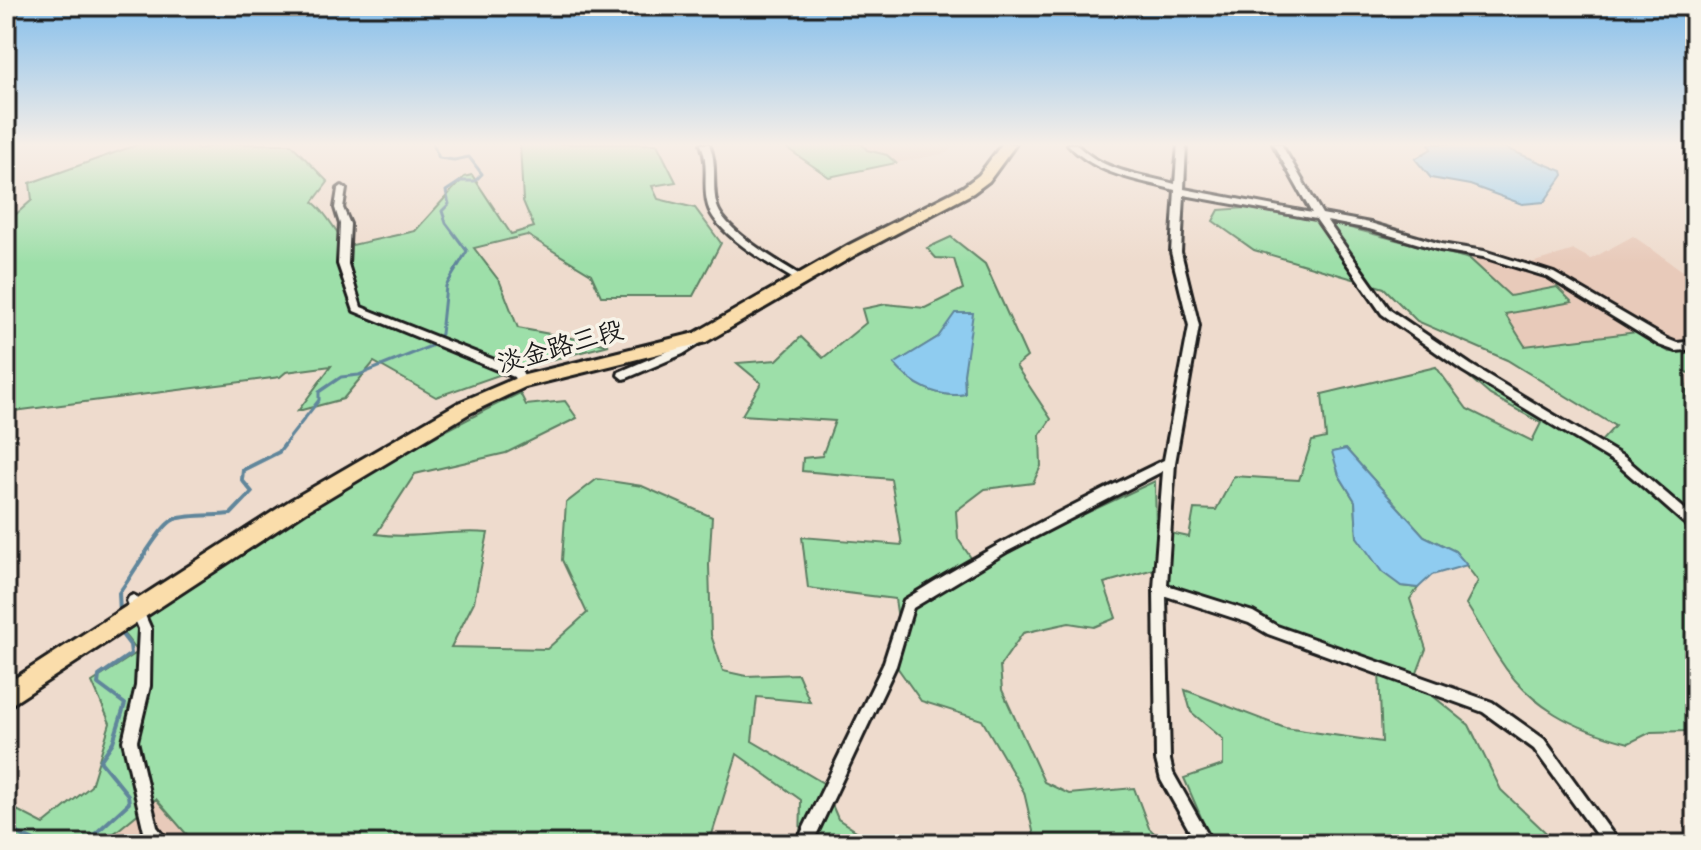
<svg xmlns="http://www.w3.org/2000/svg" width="1701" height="850" viewBox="0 0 1701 850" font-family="Sriracha,'LXGW WenKai TC',sans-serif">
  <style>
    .built { fill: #e8caba }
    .green { fill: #9ddfa9; stroke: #5c7e62; stroke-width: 2; fill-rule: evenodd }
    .water { fill: #8fccf0; stroke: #61869b; stroke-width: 2 }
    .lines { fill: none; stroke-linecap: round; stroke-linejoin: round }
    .stream-far1 { stroke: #61869b; stroke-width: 3 }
    .stream { stroke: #61869b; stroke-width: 4 }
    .minor-casing { stroke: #1c1c1c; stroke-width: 6 }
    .primary-casing { stroke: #1c1c1c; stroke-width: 6 }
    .minor { fill: #f7f3e8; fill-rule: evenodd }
    .primary { fill: #faddab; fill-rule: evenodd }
    .labels { text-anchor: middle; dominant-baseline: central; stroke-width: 7; stroke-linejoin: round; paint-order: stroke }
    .street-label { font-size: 26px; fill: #1c1c1c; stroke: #f7f3e8 }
  </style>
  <rect width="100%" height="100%" fill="#eedbcd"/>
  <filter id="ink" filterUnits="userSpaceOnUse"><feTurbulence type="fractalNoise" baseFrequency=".0125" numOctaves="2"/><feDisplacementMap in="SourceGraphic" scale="16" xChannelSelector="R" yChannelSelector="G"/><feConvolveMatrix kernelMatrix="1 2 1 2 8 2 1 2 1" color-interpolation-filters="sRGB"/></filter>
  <g filter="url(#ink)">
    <g class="built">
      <polygon points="862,144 955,144 947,153 896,163 887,155 867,150"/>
      <polygon points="1633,236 1683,271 1695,275 1695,349 1669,352 1637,332 1525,346 1504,314 1571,302 1557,287 1510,296 1470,259 1497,256 1528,264 1574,250 1591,259"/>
      <polygon points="156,799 195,844 101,844"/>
    </g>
    <g class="green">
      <path d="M139 144H187L199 149 223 144H291L328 182 313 202C329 215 334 231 348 246L415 231 464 177 472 175 511 234 534 227 523 201 520 144H657L676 182 652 186 658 199 695 208 721 243 693 296H601L591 274 527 235 474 248 500 282 518 328 609 345 519 368 436 397 374 362 343 399 298 411 331 366 286 372 280 377 14 411 6 408V223L32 200 30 183Z"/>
      <polygon points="781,144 862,144 867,150 887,155 896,163 829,177"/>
      <path d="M1246 208 1335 224 1470 259 1510 296 1557 287 1572 302 1505 314 1525 346 1637 332 1669 352 1695 349V374L1684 372 1691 426 1695 428V719L1687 731 1651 732 1629 743C1574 729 1529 707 1498 657 1487 640 1478 621 1466 604L1478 581 1455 551 1424 536 1346 449 1333 452 1339 475 1355 501 1357 537 1401 586 1418 588 1410 599 1426 649 1414 681 1469 725 1501 790 1558 844H1036L1024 792 982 720 921 701 897 667 901 639 895 599 808 588 802 537 902 545 891 479 802 471 803 458 822 456 835 421 742 415 761 383 737 363 777 360 801 337 823 358 866 323 862 309 886 304 925 308 963 289 954 259 936 258 927 248 951 237 985 264 1027 357 1016 366 1051 419 1040 435 1041 466 1033 483 985 489 956 511 958 539 976 565 1155 481 1156 530 1189 537 1194 509 1216 510 1234 476 1299 480 1312 441 1326 438 1322 394 1436 367 1467 409 1532 441 1541 423 1490 395 1461 370 1596 447 1615 426 1507 360 1417 321 1384 288 1254 250 1213 221 1219 210ZM938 337 964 374 965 394C938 399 912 384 895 364ZM1161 567 1165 588 1379 671 1382 742 1285 728 1185 690 1191 712 1223 739V765L1184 778 1211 840 1164 843 1149 828 1134 788 1069 794 1044 782 1002 690 1000 666 1023 633 1069 623 1094 627 1116 618 1104 583Z"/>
      <path d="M520 393 526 405 565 401 577 418 506 453 415 474 376 534C414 540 450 529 488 533L474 602 451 647 547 649 587 613 562 560 566 503 597 479 642 486 712 517 709 565 711 635 723 671 746 676 798 674 810 702 757 697 752 741 823 783 838 819 876 844H800L801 800 737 754 709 844H195L156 799 101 844H6V809L13 808 44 824 91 786 110 723 92 682 138 652 120 629C250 545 380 461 520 393Z"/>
    </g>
    <g class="water">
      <polygon points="1429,144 1495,144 1562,171 1563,175 1544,202 1522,204 1470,185 1431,178 1415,159 1431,149"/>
      <path d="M955 313H973L964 374 965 394C938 399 911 384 894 364L938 337Z"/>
      <polygon points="1346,449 1424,536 1455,551 1467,565 1432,575 1418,588 1401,586 1382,572 1357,537 1355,501 1339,475 1332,452"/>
    </g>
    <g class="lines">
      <polyline class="stream-far1" points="284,445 319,400 319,392 341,377 359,375 431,346 441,334 446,286 467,251 446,223 442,211 449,204 446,191 461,181 475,181 482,174 469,157 454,160 439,158 433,144"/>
      <g class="stream">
        <path d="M120 613 119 593C131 578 161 523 175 519 191 514 214 516 231 514L252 492 242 480 243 470 279 452 286 443"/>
        <polyline points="6,828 41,844"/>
        <polyline points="84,844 129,803 128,795 100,761 113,742 125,704 98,684 99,676 131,654 130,645 120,632"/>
      </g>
      <defs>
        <g id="minor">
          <path d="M701 144H709C718 165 711 185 717 206 724 231 783 264 805 278L807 280 805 282H799C774 267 716 235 708 206 702 185 710 166 701 144Z"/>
          <path d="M1068 144H1076C1102 171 1141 175 1175 184L1178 144H1186L1184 189 1312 213 1273 144H1281L1322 214 1370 223 1441 244 1484 251 1554 273 1667 339 1677 343 1695 341V349L1676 351 1659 345 1548 277 1483 257 1440 250 1369 229 1327 221 1390 310 1471 365 1624 457 1695 518V530L1691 529 1616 463 1463 371 1382 314 1316 219 1184 195 1181 252 1199 326 1175 463 1167 585 1253 612 1277 626 1492 702 1544 739 1620 844H1603L1534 749 1483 712 1268 634 1249 623 1166 596 1170 760 1173 773 1213 844H1197L1161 780 1156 760 1154 588 1163 471 1008 551 913 608 896 666 812 844H796L883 665 904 600C987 548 1075 503 1164 460L1189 326 1171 252 1175 190C1137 179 1095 175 1068 144Z"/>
          <polygon points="342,186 346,189 343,208 350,224 348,264 361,307 522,371 526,382 525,385 517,385 514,377 354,311 338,264 340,224 335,208 338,189"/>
          <polygon points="698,335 702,336 703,339 702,342 683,354 627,378 623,379 618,375 619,372 675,348"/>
          <polygon points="133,595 137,597 151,629 150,686 137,741 157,827 167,839 170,844 152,844 145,836 123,741 136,686 139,629 127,601 129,597"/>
        </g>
        <polygon id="primary" points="1002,144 1016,144 989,181 973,193 857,254 706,342 525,387 470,413 305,512 6,708 6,684 291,500 458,403 521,376 695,333 847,246 963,187 979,175"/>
      </defs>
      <use href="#minor" class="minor-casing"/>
      <use href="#primary" class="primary-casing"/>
      <use href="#minor" class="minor"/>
      <use href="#primary" class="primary"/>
    </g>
  </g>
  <linearGradient id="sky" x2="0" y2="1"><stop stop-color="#84beeb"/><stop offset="0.55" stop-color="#f7efe8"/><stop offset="1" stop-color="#f7efe8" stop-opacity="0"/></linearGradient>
  <rect width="1701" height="263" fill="url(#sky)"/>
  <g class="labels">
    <g class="street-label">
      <text transform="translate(560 346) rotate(-16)">淡金路三段</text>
    </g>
  </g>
  <rect width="1701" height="850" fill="none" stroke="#f7f3e8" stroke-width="32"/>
  <rect x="16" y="16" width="1669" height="818" fill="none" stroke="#1c1c1c" stroke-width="3" filter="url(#ink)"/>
</svg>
